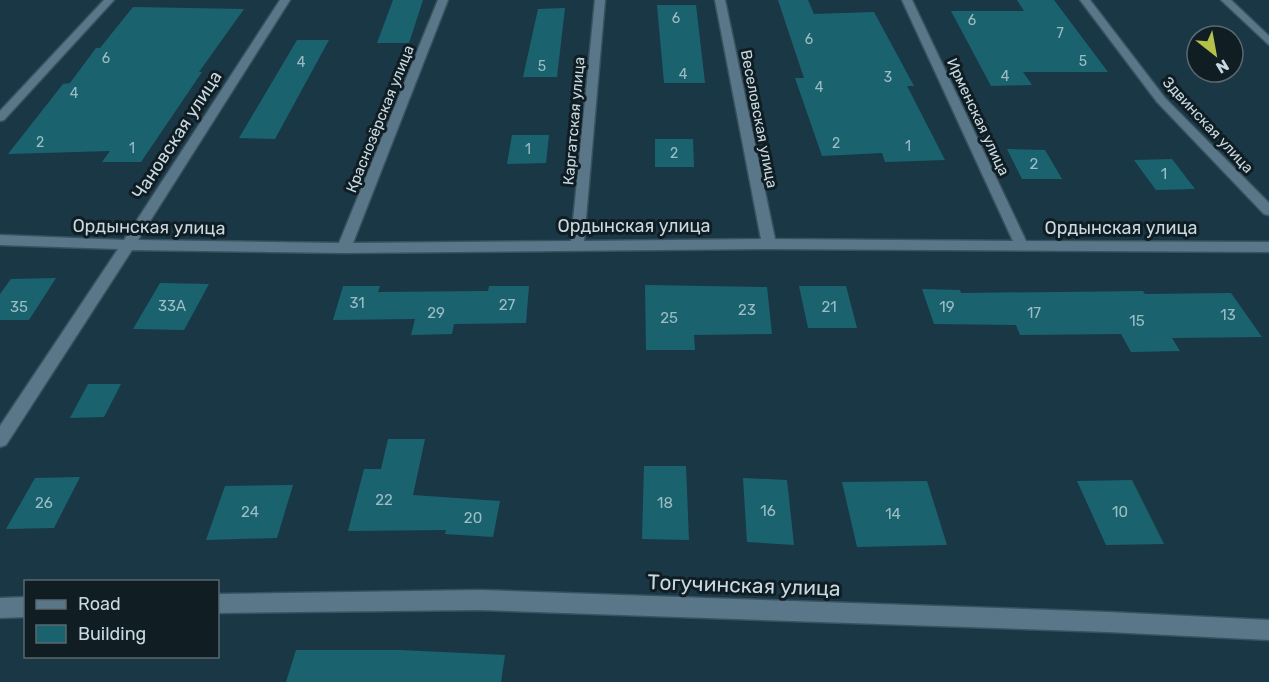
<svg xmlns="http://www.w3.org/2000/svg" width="1269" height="682" viewBox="0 0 1269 682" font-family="Rubik,sans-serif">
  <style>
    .building { fill: #1a636e }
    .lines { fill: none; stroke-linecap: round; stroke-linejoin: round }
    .lane-casing { stroke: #39525f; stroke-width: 3 }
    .street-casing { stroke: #39525f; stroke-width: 3 }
    .lane { fill: #597789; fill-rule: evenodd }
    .street { fill: #597789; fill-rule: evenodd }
    .labels { text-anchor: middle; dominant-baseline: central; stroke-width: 6; stroke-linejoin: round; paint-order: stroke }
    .far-number-label { font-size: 14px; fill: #9cbcc5 }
    .far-street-label { font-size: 15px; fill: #c8d9e2; stroke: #101d23 }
    .number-label { font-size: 15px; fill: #9cbcc5 }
    .street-label { font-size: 18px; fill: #c8d9e2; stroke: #101d23 }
    .near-street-label { font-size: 21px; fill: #c8d9e2; stroke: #101d23 }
  </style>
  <rect width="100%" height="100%" fill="#1a3746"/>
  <g class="building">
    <polygon points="393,0 423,0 409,43 377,43"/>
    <polygon points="778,0 808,0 814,14 874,12 914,86 907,86 945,160 885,162 882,153 822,156 795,78 804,78"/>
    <polygon points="1017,0 1054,0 1108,72 1023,72 1032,85 991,86 951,11 1024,11"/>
    <polygon points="657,5 696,5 705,83 664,83"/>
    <polygon points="133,7 244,9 199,72 202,72 141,162 102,162 110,151 8,154 63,84 70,83 96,48 100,48"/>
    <polygon points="565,8 557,77 523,77 538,9"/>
    <polygon points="297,40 329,40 275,139 239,138"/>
    <polygon points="512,135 549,135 546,163 507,164"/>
    <polygon points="655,139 693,139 694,167 655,167"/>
    <polygon points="1007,149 1045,150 1062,179 1022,179"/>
    <polygon points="1172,159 1195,189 1156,190 1134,160"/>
    <polygon points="56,278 29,320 0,320 0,294 11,279"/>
    <polygon points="160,283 209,284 184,330 133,329"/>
    <polygon points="645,285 767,287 772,334 694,335 695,350 646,350"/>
    <polygon points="343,286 380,286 378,292 488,291 489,286 529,286 526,323 454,324 452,334 411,335 415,319 333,320"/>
    <polygon points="799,286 846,286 857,328 808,328"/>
    <polygon points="922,289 960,290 961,293 1143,291 1145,294 1231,293 1262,337 1172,338 1180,351 1131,352 1121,334 1020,335 1016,325 934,324"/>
    <polygon points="88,384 121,384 104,417 70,418"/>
    <polygon points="388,439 425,439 413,495 500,501 493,537 445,534 446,530 348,531 364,469 381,469"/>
    <polygon points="644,466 686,466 689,540 642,539"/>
    <polygon points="80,477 54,528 6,529 35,478"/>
    <polygon points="743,478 787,480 794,545 747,542"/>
    <polygon points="1132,480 1164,544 1106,545 1077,481"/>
    <polygon points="927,481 947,545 857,547 842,482"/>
    <polygon points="293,485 277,538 206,540 225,486"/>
    <polygon points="296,650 400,650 505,655 501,682 286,682"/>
  </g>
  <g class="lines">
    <defs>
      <polygon id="lane" points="1221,0 1231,0 1269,36 1269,45"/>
      <g id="street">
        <polygon points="104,0 114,0 4,120 0,121 0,111"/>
        <polygon points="280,0 290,0 138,240 339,243 438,0 448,0 353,243 571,241 595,0 605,0 584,241 761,239 715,0 725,0 775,239 1013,241 902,0 912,0 1026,241 1269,242 1269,252 769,249 344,253 132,250 6,445 0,447 0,426 118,249 0,245 0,235 124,240"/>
        <polygon points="1080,0 1090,0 1165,98 1269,203 1269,215 1264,214 1157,102"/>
        <polygon points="480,590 1108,612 1269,620 1269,640 1108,632 480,610 218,613 218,594"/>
        <polygon points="26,597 26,617 0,618 0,598"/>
      </g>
    </defs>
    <use href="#lane" class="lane-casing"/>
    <use href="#street" class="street-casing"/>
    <use href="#lane" class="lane"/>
    <use href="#street" class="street"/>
  </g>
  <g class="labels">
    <g class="far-number-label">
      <text x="676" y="18">6</text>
      <text x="972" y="20">6</text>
      <text x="1060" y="33">7</text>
      <text x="809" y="39">6</text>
      <text x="106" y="58">6</text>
      <text x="1083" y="61">5</text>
      <text x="301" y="62">4</text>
      <text x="542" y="66">5</text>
      <text x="683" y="74">4</text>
      <text x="1005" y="76">4</text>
      <text x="888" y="77">3</text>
      <text x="819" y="87">4</text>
      <text x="74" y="93">4</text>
      <text x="40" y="142">2</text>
      <text x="836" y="143">2</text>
      <text x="908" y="146">1</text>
      <text x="132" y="148">1</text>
      <text x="528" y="149">1</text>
      <text x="674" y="153">2</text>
    </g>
    <g class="far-street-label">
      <text transform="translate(978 117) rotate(65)">Ирменская улица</text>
      <text transform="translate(380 119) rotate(-68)">Краснозёрская улица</text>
      <text transform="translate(759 119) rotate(79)">Веселовская улица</text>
      <text transform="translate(574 121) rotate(-85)">Каргатская улица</text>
      <text transform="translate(1208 125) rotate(47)">Здвинская улица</text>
    </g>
    <g class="number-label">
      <text x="1034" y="164">2</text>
      <text x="1164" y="174">1</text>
      <text x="357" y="303">31</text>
      <text x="507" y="305">27</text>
      <text x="172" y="306">33А</text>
      <text x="19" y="307">35</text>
      <text x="829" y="307">21</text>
      <text x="947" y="307">19</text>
      <text x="747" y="310">23</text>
      <text x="436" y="313">29</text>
      <text x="1034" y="313">17</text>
      <text x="1228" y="315">13</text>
      <text x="669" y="318">25</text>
      <text x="1137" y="321">15</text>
      <text x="384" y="500">22</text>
      <text x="44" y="503">26</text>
      <text x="665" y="503">18</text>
      <text x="768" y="511">16</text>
      <text x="250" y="512">24</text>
      <text x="1120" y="512">10</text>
      <text x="893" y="514">14</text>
      <text x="473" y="518">20</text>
    </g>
    <g class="street-label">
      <text transform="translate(177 135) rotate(-57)">Чановская улица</text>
      <text x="634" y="226">Ордынская улица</text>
      <text transform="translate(149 227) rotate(1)">Ордынская улица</text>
      <text x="1121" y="228">Ордынская улица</text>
    </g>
    <g class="near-street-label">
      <text transform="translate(744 585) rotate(2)">Тогучинская улица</text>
    </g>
  </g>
  <rect x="24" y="580" width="195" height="78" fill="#101d23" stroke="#5a686f" stroke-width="1.5"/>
  <rect x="36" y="600" width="30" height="9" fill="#597789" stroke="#5a686f" stroke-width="1.5"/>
  <text x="78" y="610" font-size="18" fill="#c8d9e2">Road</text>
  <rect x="36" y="625" width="30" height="18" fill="#1a636e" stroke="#5a686f" stroke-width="1.5"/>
  <text x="78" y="640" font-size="18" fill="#c8d9e2">Building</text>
  <g transform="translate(1215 54) rotate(149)"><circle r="28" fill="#101d23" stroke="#5a686f" stroke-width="1.5"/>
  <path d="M0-4.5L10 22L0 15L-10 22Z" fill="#b6c149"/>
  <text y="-9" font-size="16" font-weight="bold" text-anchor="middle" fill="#c8d9e2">N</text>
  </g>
</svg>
